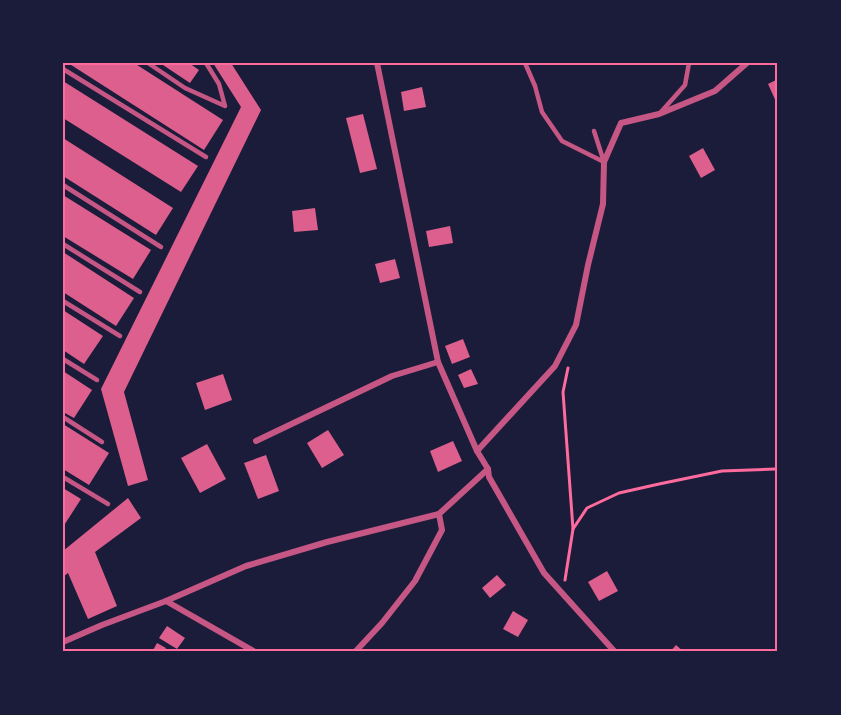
<svg xmlns="http://www.w3.org/2000/svg" width="841" height="715" viewBox="0 0 841 715" font-family="'Golos Text',sans-serif">
  <style>
    .building { fill: #dd5f8e }
    .lines { fill: none; stroke-linecap: round; stroke-linejoin: round }
    .path { stroke: #ff6b9d; stroke-width: 3 }
    .service { stroke: #c65784; stroke-width: 4.5 }
    .minor { stroke: #c65784; stroke-width: 6 }
    .neatline { fill: none; stroke: #ff6b9d; stroke-width: 2 }
  </style>
  <rect width="100%" height="100%" fill="#1b1b3a"/>
  <g class="building">
    <polygon points="68,63 134,63 223,120 204,150"/>
    <polygon points="160,63 189,63 199,70 190,83"/>
    <polygon points="213,63 231,63 261,110 124,392 148,480 128,486 101,389 241,107"/>
    <polygon points="778,79 778,106 768,84"/>
    <polygon points="63,81 198,166 181,192 63,118"/>
    <polygon points="422,87 426,107 404,111 401,92"/>
    <polygon points="363,114 377,169 360,173 346,118"/>
    <polygon points="63,138 173,208 156,235 63,176"/>
    <polygon points="703,148 715,170 701,178 689,156"/>
    <polygon points="63,195 151,250 133,279 63,236"/>
    <polygon points="315,208 318,230 294,232 292,211"/>
    <polygon points="450,226 453,243 429,247 426,231"/>
    <polygon points="63,252 134,298 116,326 63,292"/>
    <polygon points="395,259 400,278 380,283 375,264"/>
    <polygon points="63,310 103,336 84,364 63,350"/>
    <polygon points="463,339 470,357 452,364 445,346"/>
    <polygon points="471,369 478,384 464,388 458,375"/>
    <polygon points="63,371 92,390 74,418 63,412"/>
    <polygon points="223,374 232,400 205,410 196,383"/>
    <polygon points="63,424 109,453 89,485 63,469"/>
    <polygon points="328,430 344,455 322,468 307,443"/>
    <polygon points="453,441 462,461 438,472 430,451"/>
    <polygon points="207,444 226,479 200,493 181,458"/>
    <polygon points="266,455 279,491 258,499 244,463"/>
    <polygon points="63,488 81,499 63,527"/>
    <polygon points="128,498 141,518 95,552 117,606 88,619 68,573 63,577 63,551"/>
    <polygon points="607,571 618,591 599,601 588,582"/>
    <polygon points="497,575 506,585 490,598 482,588"/>
    <polygon points="513,611 528,620 518,637 503,629"/>
    <polygon points="167,626 185,638 177,649 159,638"/>
    <polygon points="157,643 166,648 164,652 152,652"/>
    <polygon points="676,645 684,652 670,652"/>
  </g>
  <g class="lines">
    <g class="path">
      <polyline points="568,368 563,392 573,529"/>
      <polyline points="565,580 573,529 587,508 619,493 659,484 722,471 775,469"/>
    </g>
    <g class="service">
      <polyline points="148,63 185,88 225,106 219,84 206,63"/>
      <polyline points="525,63 535,86 542,112 562,141 604,162 594,131"/>
      <polyline points="63,69 206,157"/>
      <polyline points="661,112 685,85 689,63"/>
      <polyline points="63,185 161,247"/>
      <polyline points="63,244 140,292"/>
      <polyline points="63,301 120,336"/>
      <polyline points="63,359 97,380"/>
      <polyline points="63,417 102,442"/>
      <polyline points="63,477 108,504"/>
    </g>
    <g class="minor">
      <polyline points="377,63 438,362 477,451 488,469 489,477 544,573 615,652"/>
      <polyline points="256,441 392,376 438,362"/>
      <polyline points="477,451 555,366 576,325 588,265 603,204 604,162 621,123 659,114 715,91 747,63"/>
      <polyline points="166,601 255,652"/>
      <polyline points="63,642 102,625 166,601 246,566 327,542 439,514"/>
      <polyline points="355,652 382,623 415,581 442,530 439,514 488,469"/>
    </g>
  </g>
  <rect width="841" height="715" fill="none" stroke="#1b1b3a" stroke-width="129"/>
  <rect x="64" y="64" width="712" height="586" class="neatline"/>
</svg>
